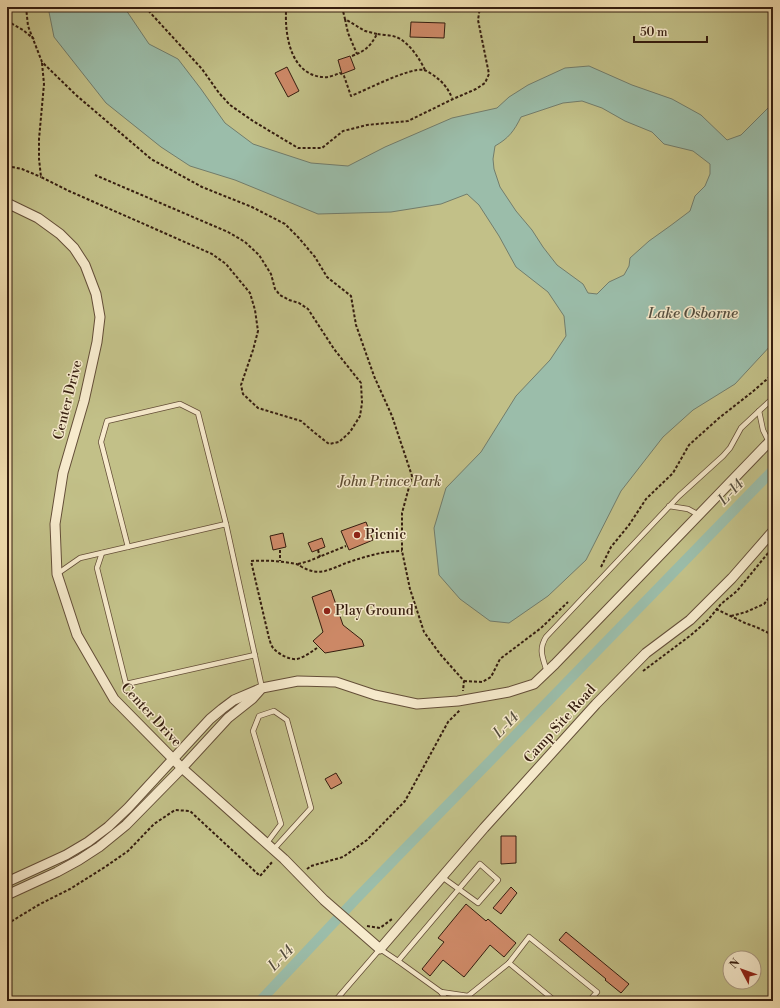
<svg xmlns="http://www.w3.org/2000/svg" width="780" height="1008" viewBox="0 0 780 1008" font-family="'Libre Bodoni',serif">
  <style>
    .green { fill: #c2c088; stroke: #7c6e4c; fill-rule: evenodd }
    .water { fill: #9bbdaa; stroke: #727d6c; fill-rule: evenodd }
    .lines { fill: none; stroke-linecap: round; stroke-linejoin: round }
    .canal { stroke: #9bbdaa; stroke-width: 10 }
    .building { fill: #cd8967; stroke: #351d0f }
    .service-casing { stroke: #644e38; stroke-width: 6 }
    .minor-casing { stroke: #644e38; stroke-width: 11 }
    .path { stroke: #351d0f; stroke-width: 2; stroke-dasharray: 3 2; stroke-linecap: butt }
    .service { stroke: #f7ebcd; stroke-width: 4.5 }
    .minor { stroke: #f7ebcd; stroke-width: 9 }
    .poi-dot { fill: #8f2418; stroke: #f7ebcd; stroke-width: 1.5 }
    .labels { text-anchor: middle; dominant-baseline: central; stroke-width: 3; stroke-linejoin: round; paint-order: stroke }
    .street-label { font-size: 14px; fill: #351d0f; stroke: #f7ebcd }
    .park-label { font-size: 14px; font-style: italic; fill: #5f4e33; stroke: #f7ebcd }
    .poi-label { font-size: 14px; fill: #351d0f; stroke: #f7ebcd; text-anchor: start }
    .water-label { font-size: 15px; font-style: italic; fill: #544d3e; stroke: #f7ebcd }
  </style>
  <rect width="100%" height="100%" fill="#f3e0b2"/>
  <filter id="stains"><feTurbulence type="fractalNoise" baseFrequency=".005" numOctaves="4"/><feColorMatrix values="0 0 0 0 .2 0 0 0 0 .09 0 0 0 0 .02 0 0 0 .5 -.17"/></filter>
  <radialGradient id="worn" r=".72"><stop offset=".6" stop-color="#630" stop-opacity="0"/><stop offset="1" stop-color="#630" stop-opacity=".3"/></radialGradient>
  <path class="green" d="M7 7H773V1001H7ZM730 958H754V982H730Z"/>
  <path class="water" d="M48 7H124L149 44 178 59 201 89 225 123 253 144 311 163 348 166 385 147 452 118 497 108 509 97 528 85 565 68 589 66 632 85 672 99 701 115 727 140 741 135 770 106 773 101V343L735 384 693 410 663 437 621 491 586 560 548 596 509 623 490 621 460 599 439 575 434 528 446 488 481 452 516 396 550 360 566 336 564 316 548 292 516 267 499 236 479 205 467 194 441 204 391 212 318 214 235 180 190 166 161 147 106 103 54 37ZM582 101 602 108 625 121 652 132 664 144 693 151 710 164V174L705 186 695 196 690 211 670 226 649 241 630 258 629 266 624 275 609 282 597 294 588 293 583 284 557 265 543 247 532 230 516 211 500 187 494 169 493 159 495 146C509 138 514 131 521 117L563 103Z"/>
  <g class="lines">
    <polyline class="canal" points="260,1001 355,900 773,470"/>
  </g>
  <g class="building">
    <polygon points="411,22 445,23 444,38 410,37"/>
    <polygon points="350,56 355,69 342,74 338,60"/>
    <polygon points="287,67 299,91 288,97 275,73"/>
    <polygon points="366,522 373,540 349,550 341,531"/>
    <polygon points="283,533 286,547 273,550 270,536"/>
    <polygon points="322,538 325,547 312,552 308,543"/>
    <polygon points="331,590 343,625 362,640 364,646 325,653 313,641 323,632 312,597"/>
    <polygon points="336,773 342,783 331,789 325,779"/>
    <polygon points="501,836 516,836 516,863 501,864"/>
    <polygon points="511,887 517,893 501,914 493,908"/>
    <polygon points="466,904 486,921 488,919 516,943 504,957 490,945 464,977 443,960 430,976 422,969 444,942 438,938"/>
    <polygon points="566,932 629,984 621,993 605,980 606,979 559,940"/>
  </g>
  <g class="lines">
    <defs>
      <g id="service">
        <polyline points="759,411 763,430 769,442"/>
        <polyline points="669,506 688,509 699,515"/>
        <polyline points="128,547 101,442 107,421 180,404 198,413 226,524"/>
        <polyline points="102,553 97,568 126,684 255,655"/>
        <polyline points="57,574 80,558 226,524 262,688"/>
        <path d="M547 672C543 658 538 650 546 637L679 496 723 456 730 448 741 428 773 398"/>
        <polyline points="266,844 281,824 253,731 259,716 274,711 287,720 311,808 273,850"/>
        <polyline points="398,961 441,992 468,996 509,963 529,937 597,992 589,1001"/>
        <polyline points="509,963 555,1001"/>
        <polyline points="441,992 447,1001"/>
        <polyline points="335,1001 380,949 398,961 480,864 498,880 478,903 442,877"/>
      </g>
      <g id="minor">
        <polyline points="7,203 38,218 60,234 74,248 85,265 96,294 100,317 97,342 84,401 63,473 55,524 57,574 77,635 114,699 182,768 284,859 324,900 380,949 484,828 596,704 646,653 690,620 732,578 773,531"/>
        <polyline points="7,882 66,855 88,842 108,827 128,808 210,719 222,709 234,700 262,688 298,681 336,682 375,695 417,704 458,701 509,692 534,684 555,664 773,438"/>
        <polyline points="7,895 57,872 79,860 99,847 126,825 182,768 228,718 252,699 260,690"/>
      </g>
    </defs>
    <use href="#service" class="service-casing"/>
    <use href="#minor" class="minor-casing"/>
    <g class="path">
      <polyline points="26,7 28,26 42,62 76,95 151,159 202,187 252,207 285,224 298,237 315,257 327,277 351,296 356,325 374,376 392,416 412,476 402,513 402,551 410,589 424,632 440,654 464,681 463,691"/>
      <polyline points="145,7 202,69 219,93 230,105 253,121 298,148 322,148 343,131 367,125 408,121 453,99 476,89 485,83 489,74 478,20 480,7"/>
      <polyline points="342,7 345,19 365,31 377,34"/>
      <path d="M286 12C285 36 291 74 322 77 328 78 335 75 340 73L344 76 351 96C366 90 410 67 424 70 427 71 430 73 433 75 442 81 448 88 452 98"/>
      <polyline points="345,19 348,33 357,54"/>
      <polyline points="7,21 23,30 34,39"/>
      <path d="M352 56C365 51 370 47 377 34 383 35 391 35 396 37 408 41 420 59 425 70"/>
      <polyline points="42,63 44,84 39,139 39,159 41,177 69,191 212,254 226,264 250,293 255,310 258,331 253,350 241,385 243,394 258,408 301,421 315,433 329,444 339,442 350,432 360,416 362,403 361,383 334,349 308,309 299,303 289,300 280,295 275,289 271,274 259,255 245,242 228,232 95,175"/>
      <polyline points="7,166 22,169 41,177"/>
      <polyline points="280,550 280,561"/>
      <polyline points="318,550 320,557"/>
      <polyline points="298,564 309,561 346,546"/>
      <polyline points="601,567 611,547 629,525 646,499 673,473 689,445 719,418 751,393 773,374"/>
      <polyline points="716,609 745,623 756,627 773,635"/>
      <polyline points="731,616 746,612 764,604 773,593"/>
      <path d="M317 648C311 652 305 657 297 659 290 660 280 655 274 649 271 646 270 641 269 638L251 561C266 560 281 561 296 564 299 565 299 565 302 567 309 571 317 573 325 571 332 569 339 566 346 563 364 557 382 551 402 551"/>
      <polyline points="643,671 691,635 708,620 721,604 737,591 773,547"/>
      <polyline points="464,681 482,682 491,677 500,659 541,628 568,602"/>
      <polyline points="307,869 311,866 343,857 367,840 405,801 448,722 460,710"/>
      <polyline points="7,924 40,904 70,889 105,867 128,851 154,824 175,810 190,811 260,876 273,861"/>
      <polyline points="367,926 380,928 392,919"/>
    </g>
    <use href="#service" class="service"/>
    <use href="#minor" class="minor"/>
  </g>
  <g class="poi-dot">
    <circle cx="357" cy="535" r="4"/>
    <circle cx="327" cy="611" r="4"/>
  </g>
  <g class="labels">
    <g class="street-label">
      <text transform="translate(68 400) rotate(-76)">Center Drive</text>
      <text transform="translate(151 715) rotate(47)">Center Drive</text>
      <text transform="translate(560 724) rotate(-48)">Camp Site Road</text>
    </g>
    <g class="park-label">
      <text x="390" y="482">John Prince Park</text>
    </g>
    <g class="poi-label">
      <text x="365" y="535">Picnic</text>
      <text x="335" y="611">Play Ground</text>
    </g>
    <g class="water-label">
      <text x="693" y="313">Lake Osborne</text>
      <text transform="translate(731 492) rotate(-46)">L-14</text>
      <text transform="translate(506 725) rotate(-46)">L-14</text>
      <text transform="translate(281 958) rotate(-46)">L-14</text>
    </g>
  </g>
  <rect width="780" height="1008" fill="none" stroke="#f3e0b2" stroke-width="24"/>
  <rect x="8" y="8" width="764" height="992" fill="none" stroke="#351d0f" stroke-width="2"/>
  <rect x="12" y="12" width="756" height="984" fill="none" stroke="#351d0f"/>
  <g transform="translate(742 970) rotate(311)"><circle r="19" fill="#f7ebcd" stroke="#a99981"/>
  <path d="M0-3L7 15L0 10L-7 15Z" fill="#8f2418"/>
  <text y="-6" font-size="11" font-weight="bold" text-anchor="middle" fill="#351d0f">N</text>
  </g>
  <path d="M634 36v6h73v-6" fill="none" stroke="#351d0f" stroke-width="2"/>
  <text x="640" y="36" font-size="12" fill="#351d0f" stroke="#f7ebcd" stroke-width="3" paint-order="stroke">50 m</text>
  <rect width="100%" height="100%" filter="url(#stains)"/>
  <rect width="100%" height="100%" fill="url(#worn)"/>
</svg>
